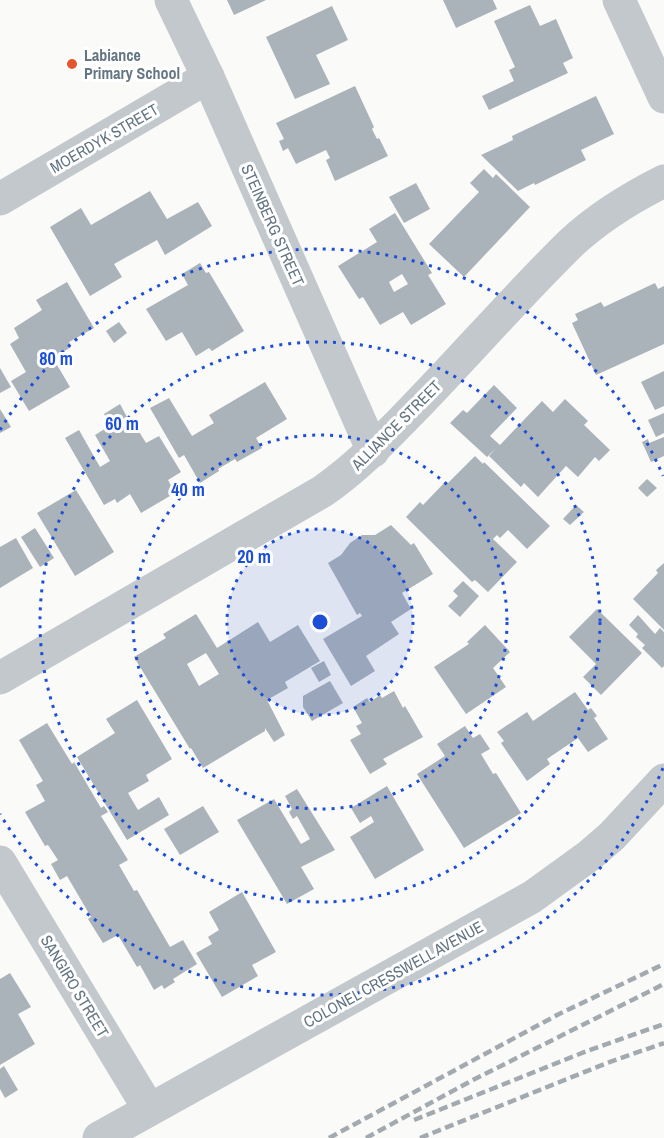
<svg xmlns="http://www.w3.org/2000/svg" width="664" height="1138" viewBox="0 0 664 1138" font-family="'Archivo Narrow',sans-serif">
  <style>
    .building { fill: #aab3b9; fill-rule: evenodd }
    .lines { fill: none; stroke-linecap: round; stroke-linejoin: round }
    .street { stroke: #c3c8cc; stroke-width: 33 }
    .rail { stroke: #a2aab0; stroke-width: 4.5; stroke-dasharray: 9 4.5; stroke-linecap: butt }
    .ring { fill: none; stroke: #1d4ed8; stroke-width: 3; stroke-dasharray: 3 6 }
    .poi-dot { fill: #e4572e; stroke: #fff; stroke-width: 2 }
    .labels { text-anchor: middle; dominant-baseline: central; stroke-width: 6; stroke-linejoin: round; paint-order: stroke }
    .poi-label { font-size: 16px; font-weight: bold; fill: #657683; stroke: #fff; text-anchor: start }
    .street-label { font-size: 16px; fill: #657683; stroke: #fff }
    .centre { fill: #1d4ed8; stroke: #fff; stroke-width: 3 }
    .ring-label { font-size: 18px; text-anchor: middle; font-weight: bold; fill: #1d4ed8; stroke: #fff; stroke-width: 6; stroke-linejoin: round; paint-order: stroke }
  </style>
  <rect width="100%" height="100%" fill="#fafaf8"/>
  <g class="building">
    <polygon points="227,0 266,0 234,15"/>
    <polygon points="443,0 493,0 497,9 456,28"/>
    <polygon points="530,5 540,26 556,19 573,58 563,63 568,73 489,110 482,96 514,81 509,70 515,67 494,21"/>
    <polygon points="332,6 348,40 316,55 330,84 295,99 266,37"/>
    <polygon points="355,86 374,127 372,129 377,139 379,138 388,156 335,181 326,160 330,158 326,150 296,164 288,148 283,151 279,141 284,139 276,123"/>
    <polygon points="596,96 614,134 581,150 586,160 535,185 534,183 518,191 481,155 513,140 512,136"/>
    <polygon points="484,169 493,178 496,174 530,207 464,277 429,244 479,192 470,183"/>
    <polygon points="416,183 430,209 404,223 389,197"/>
    <polygon points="150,191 167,219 198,202 212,226 165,255 157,240 114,264 122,277 90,296 50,227 81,208 91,225"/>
    <path d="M395 213 432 273 428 275 446 304 411 325 403 312 380 325 363 297 359 299 338 266 377 242 369 229ZM402 274 408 284 394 292 389 282Z"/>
    <polygon points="200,263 206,273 209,272 244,331 212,351 209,348 196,356 182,332 166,341 146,309 188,285 182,274"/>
    <polygon points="67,282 94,328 69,342 71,347 53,358 70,387 29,411 11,381 26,372 10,344 19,338 14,328 42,310 36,300"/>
    <polygon points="655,283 658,289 664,286 664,344 596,375 572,323 578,320 575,314 601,302 604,307"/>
    <polygon points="119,322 127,333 114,343 106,331"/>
    <polygon points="0,368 11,387 0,393"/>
    <polygon points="664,371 664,406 655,410 641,382"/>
    <polygon points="265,382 287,419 256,438 262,448 237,462 235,459 218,469 219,471 200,483 184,455 179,458 150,408 169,398 192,436 214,423 209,415"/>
    <polygon points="494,385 517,408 490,436 500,445 542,401 553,412 565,399 588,421 584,425 610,450 599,461 595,457 578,477 566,466 538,497 524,483 521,487 489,456 496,448 487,457 450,423 463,410 467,413"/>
    <polygon points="120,404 128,419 130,417 146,443 159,436 181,472 168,480 175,493 141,513 130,494 117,503 115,499 104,505 65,438 79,430 100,467 110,461 95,435 111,425 104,414"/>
    <polygon points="0,409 11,427 0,433"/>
    <polygon points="664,413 664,433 656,437 648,420"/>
    <polygon points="664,437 664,456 651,462 642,442 648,439 649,443"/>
    <polygon points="475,456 483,464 484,462 550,526 527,549 508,530 500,538 497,535 493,539 517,562 488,592 475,580 472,582 406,517 420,502 423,505 446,481 448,483"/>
    <polygon points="647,479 657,488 647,497 638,488"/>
    <polygon points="76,490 114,552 75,576 37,513"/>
    <polygon points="576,505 584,512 570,525 563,519"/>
    <polygon points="391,525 411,545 414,543 433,574 402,593 411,609 391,622 399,634 366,656 375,671 351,686 323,639 362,616 360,613 357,615 328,563 341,555 350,543 362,535 375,535"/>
    <polygon points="35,528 54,558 40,567 21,537"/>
    <polygon points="16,538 33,568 0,588 0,547"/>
    <polygon points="664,563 664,630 633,599 658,573 656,570"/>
    <polygon points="463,581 479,596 460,617 448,606 458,596 453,591"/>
    <polygon points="597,609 642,653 601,695 583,677 596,664 569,637"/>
    <path d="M196 614 217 648 258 622 270 642 298 625 320 661 285 682 288 688 267 700 285 735 274 742 265 728V731L203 768 191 748 190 749 134 657 166 638 163 634ZM206 653 219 674 199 686 187 664Z"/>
    <polygon points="638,615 655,634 660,628 664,632 664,666 662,668 642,648 645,645 636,637 638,634 629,625"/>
    <polygon points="485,625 510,652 493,668 506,687 466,714 434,667 469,644 467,642"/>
    <polygon points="324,661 331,675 319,682 311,668"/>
    <polygon points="330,681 343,703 312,721 303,707 303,696"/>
    <polygon points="394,691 403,708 405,706 423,737 383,759 387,764 370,774 350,740 361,734 356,726 362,723 353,707 367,698 370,702 380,695 382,698"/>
    <polygon points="575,692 588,710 591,708 597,716 594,718 608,739 588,752 578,738 547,759 550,764 527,781 501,743 504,741 497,732 527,712 533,721"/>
    <polygon points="137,700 172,759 146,775 149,781 128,793 138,810 159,797 169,815 127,840 77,757 115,733 106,719"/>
    <polygon points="47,723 72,764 74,762 101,808 104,806 108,812 101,816 128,860 119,865 134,891 137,890 170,947 183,940 197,964 173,979 175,982 164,989 162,985 154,990 140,965 137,967 118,935 103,943 88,919 91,917 67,876 60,880 51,864 58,860 48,845 45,846 25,812 45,801 36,785 43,781 19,740"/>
    <polygon points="465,726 473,738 480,734 490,749 481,754 493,774 496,773 521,813 464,848 417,774 445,756 437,744"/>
    <polygon points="387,786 424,850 375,879 350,837 374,822 371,816 360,823 351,808"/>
    <polygon points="297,789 335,850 301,867 314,889 287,904 237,820 274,799 301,844 310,839 297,816 293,819 289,812 292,809 285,796"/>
    <polygon points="203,806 219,832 180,855 164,829"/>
    <polygon points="242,892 276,952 252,965 258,976 222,997 196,953 212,944 208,937 219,930 209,912"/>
    <polygon points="10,973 31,1007 18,1014 35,1044 0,1065 0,979"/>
    <polygon points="4,1066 18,1090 5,1098 0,1089 0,1069"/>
  </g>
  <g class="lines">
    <g class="street">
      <polyline points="171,0 208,77 373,451"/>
      <polyline points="619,0 664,97"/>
      <polyline points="0,199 208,77"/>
      <path d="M0 678 323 491C360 465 389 434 420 402 471 349 519 294 571 243 599 217 630 198 664 181"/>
      <polyline points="0,862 149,1109"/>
      <polyline points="99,1138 532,897 590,855 612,836 664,780"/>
    </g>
    <g class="rail">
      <polyline points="414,1120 587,1051 664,1024"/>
      <polyline points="329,1138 559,1014 664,964"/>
      <polyline points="366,1138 471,1081 664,984"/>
      <polyline points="420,1138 607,1063 664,1043"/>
    </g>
  </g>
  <circle cx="320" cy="622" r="93" fill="#1d4ed8" fill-opacity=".12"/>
  <g class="ring">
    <circle cx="320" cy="622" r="93"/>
    <circle cx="320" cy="622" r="187"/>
    <circle cx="320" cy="622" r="280"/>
    <path d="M663 768A373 373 0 0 1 0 814M0 430A373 373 0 0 1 663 476"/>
  </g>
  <circle class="poi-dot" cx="72" cy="64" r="6"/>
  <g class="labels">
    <g class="poi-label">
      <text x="84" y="55">Labiance<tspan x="84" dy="18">Primary School</tspan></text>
    </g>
    <g class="street-label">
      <text transform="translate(104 138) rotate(-30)">MOERDYK STREET</text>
      <text transform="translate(273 225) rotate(66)">STEINBERG STREET</text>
      <text transform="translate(396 425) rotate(-45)">ALLIANCE STREET</text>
      <text transform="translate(393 974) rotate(-29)">COLONEL CRESSWELL AVENUE</text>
      <text transform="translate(75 986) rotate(59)">SANGIRO STREET</text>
    </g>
  </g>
  <circle cx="320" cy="622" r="9" class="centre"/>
  <g class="ring-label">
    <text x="56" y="365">80 m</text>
    <text x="122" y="430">60 m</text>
    <text x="188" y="496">40 m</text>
    <text x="254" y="563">20 m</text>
  </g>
</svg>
